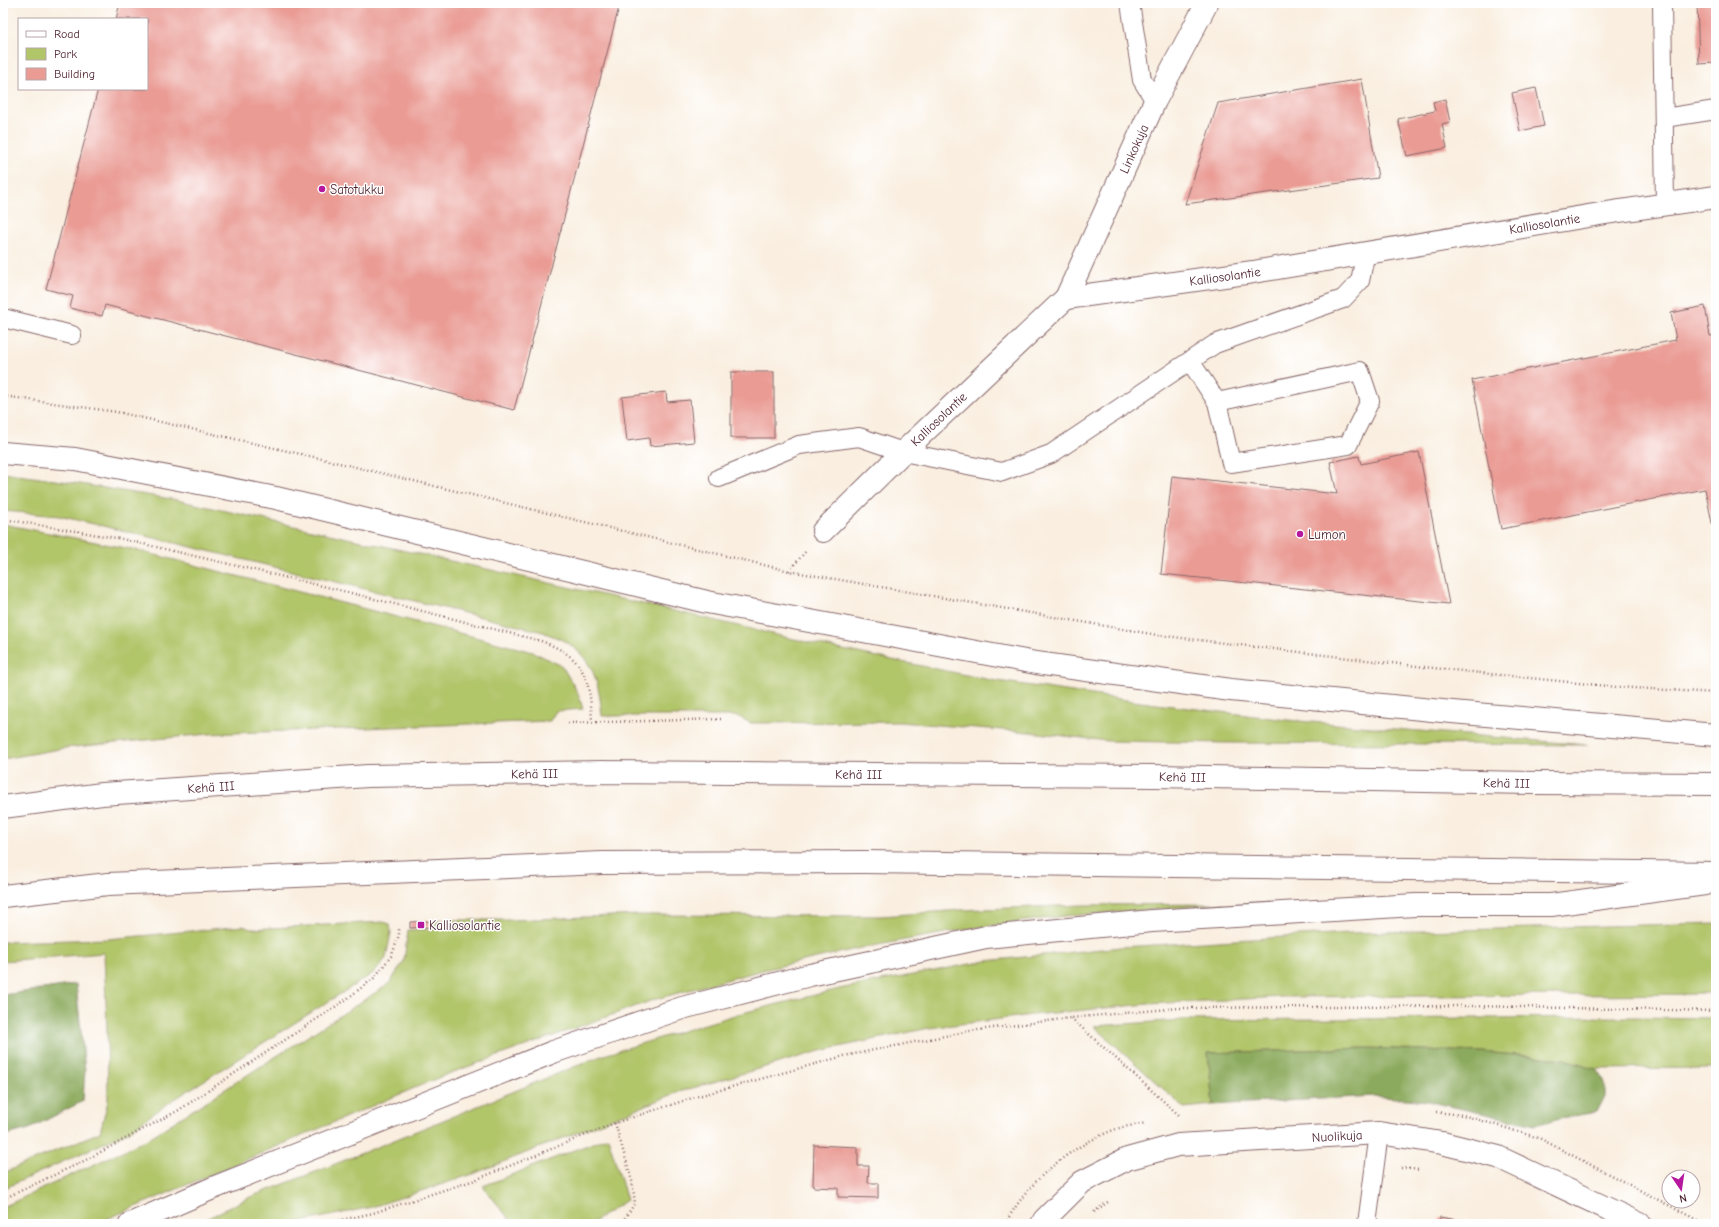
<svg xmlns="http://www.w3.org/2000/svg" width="1719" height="1227" viewBox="0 0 1719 1227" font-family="'Comic Neue',sans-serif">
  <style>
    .green { fill: #b1c569; stroke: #7e724a }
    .forest { fill: #8caa5d; stroke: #6b6444 }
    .building { fill: #ea9b94 }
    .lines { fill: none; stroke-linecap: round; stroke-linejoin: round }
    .service-casing { stroke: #87676a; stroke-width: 20 }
    .minor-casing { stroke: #87676a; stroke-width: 24 }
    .trunk-casing { stroke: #87676a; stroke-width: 24 }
    .path { stroke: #87676a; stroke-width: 2.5; stroke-dasharray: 1 3; stroke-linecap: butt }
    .service { stroke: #fff; stroke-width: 18 }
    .minor { stroke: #fff; stroke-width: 22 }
    .trunk { stroke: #fff; stroke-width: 22 }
    .poi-dot { fill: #b5179e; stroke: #fff; stroke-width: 1.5 }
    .labels { text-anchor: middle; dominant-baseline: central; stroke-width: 3; stroke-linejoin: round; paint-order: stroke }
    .street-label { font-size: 13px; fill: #4a1f2b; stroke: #fff }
    .poi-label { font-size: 13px; fill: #4a1f2b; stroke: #fff; text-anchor: start }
  </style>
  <rect width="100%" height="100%" fill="#fff"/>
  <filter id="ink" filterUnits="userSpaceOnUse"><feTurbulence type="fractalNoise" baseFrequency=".025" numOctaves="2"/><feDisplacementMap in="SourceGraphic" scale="8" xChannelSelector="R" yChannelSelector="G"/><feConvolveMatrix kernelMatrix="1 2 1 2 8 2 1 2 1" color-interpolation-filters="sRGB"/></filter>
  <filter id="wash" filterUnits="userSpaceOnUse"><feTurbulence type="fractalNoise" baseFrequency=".012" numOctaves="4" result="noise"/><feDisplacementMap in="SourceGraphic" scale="16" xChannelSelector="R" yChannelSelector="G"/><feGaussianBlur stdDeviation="0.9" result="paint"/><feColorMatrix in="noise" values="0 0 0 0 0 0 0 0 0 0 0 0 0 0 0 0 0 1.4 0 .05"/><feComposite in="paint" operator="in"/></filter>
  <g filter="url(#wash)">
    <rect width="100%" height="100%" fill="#f9eedf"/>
    <g class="green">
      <path d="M3 473 62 481 177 500 666 609 828 647 991 680 1140 702 1287 720 1588 745 1226 743 1108 741 1029 732 899 722 751 723 737 716H602C599 684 595 661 566 642 559 638 550 635 543 632L142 535 59 516 3 511Z"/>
      <polygon points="3,524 136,550 533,652 562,666 578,693 583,709 556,711 550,721 208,734 65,748 3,759"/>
      <polygon points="1225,904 1065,916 973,928 861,948 763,970 656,999 445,1075 95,1224 3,1224 3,1207 146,1140 389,984 404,961 408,930 434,929 437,920 510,920 639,915 882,916 960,910 1082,905"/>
      <polygon points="383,922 390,924 391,932 386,958 375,972 167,1104 128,1132 3,1189 3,1173 100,1132 108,1101 107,1028 104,953 3,961 3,942 108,939 243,926 251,929"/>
      <polygon points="1716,923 1716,994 1283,997 1148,1004 1032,1015 929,1028 820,1051 679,1092 473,1174 372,1207 290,1224 196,1224 250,1197 318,1171 601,1056 738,1014 839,989 986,961 1121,947 1349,933"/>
      <polygon points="1628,1017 1716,1018 1716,1068 1596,1069 1565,1059 1481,1052 1366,1048 1208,1053 1213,1105 1184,1108 1094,1026 1183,1020"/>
      <polygon points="608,1137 627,1200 590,1224 513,1224 483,1186"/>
    </g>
    <g class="forest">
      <polygon points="76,984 85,1070 83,1101 29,1129 3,1136 3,995"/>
      <polygon points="1366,1048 1481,1052 1565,1059 1596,1069 1605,1083 1605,1096 1597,1112 1560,1118 1535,1125 1427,1101 1374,1096 1213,1105 1208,1053"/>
    </g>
    <g id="blocks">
      <g class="building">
        <polygon points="120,3 620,3 514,410 105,305 102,316 70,308 73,296 46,289 98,89 147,89 147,19 116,19"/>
        <polygon points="1697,3 1716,3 1716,63 1699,64"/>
        <polygon points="1362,79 1378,178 1185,204 1218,103"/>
        <polygon points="1536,88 1544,126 1520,131 1512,93"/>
        <polygon points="1445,99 1450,122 1442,124 1447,148 1407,156 1398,119 1435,111 1433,102"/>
        <polygon points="1705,306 1710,336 1716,335 1716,542 1705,489 1501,529 1472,380 1676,340 1671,313"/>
        <rect x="731" y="372" width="43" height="66"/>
        <polygon points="666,392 667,402 690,400 694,442 650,446 649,438 627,441 622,397"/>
        <polygon points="1419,452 1449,604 1161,574 1172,476 1337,494 1330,462 1359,456 1361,464"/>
        <polygon points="430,921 430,927 410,928 410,922"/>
        <polygon points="814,1145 858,1147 858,1166 869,1166 868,1183 878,1183 878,1198 838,1197 838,1188 813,1187"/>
        <polygon points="1440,1217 1476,1223 1476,1224 1439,1224"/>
      </g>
    </g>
  </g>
  <g filter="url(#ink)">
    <use href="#blocks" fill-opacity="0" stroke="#87676a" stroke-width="1"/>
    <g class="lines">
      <defs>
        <g id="service">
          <polyline points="1130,3 1142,80 1155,101"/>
          <polyline points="1662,3 1665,204"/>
          <polyline points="1664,118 1716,110"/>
          <polyline points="3,318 72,335"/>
          <polyline points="1190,361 1217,402 1231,463 1348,445 1370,401 1360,371 1217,402"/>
          <polyline points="719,478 799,445 859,437 903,452 1002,472 1051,454 1215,344 1343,299 1360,281 1366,252"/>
          <polyline points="1367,1224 1379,1133"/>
        </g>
        <g id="minor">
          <path id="s1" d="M1066 298 1155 101 1207 3"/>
          <path id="s2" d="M823 531 903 452 1066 298 1253 272 1606 213 1716 197"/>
          <path id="s3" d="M1042 1224 1044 1220 1082 1182 1127 1159 1178 1145 1379 1133 1442 1143 1498 1157 1640 1224"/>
        </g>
        <g id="trunk">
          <polyline points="3,453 75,459 276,498 707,602 1036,663 1231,690 1452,712 1716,735"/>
          <path id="s4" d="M3 807 102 794 368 776 600 772 1154 776 1537 783 1716 784"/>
          <polyline points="3,896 108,884 602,863 864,862 1716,873"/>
          <polyline points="130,1224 213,1188 553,1052 682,1008 810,975 986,937 1152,921 1415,905 1551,905 1705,884"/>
        </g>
      </defs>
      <use href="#service" class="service-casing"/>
      <use href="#minor" class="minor-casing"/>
      <use href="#trunk" class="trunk-casing"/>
      <g class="path">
        <polyline points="3,396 117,412 318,458 789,571 1157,635 1433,668 1617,687 1716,693"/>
        <path d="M3 519 122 539 331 588 541 641C585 657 590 678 592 722"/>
        <polyline points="789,571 806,551"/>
        <polyline points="568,723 722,719"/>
        <polyline points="1071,1018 1180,1116"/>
        <polyline points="1436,1112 1463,1115 1539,1138 1705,1224"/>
        <polyline points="615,1123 632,1181 635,1203 621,1224"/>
        <polyline points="1401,1168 1420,1170"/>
        <polyline points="3,1199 82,1162 179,1110 344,1001 374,978 392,955 399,935 399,928"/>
        <polyline points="1094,1212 1108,1202"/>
        <polyline points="323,1224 373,1213 475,1180 615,1123 695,1097 844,1056 970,1031 1070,1018 1179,1008 1471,1006 1716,1011"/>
        <path d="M1005 1224C1029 1180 1069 1147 1116 1129 1125 1126 1136 1125 1146 1123"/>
      </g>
      <use href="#service" class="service"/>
      <use href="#minor" class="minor"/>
      <use href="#trunk" class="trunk"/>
    </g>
  </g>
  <g class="poi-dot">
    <circle cx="322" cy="189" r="4"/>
    <circle cx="1300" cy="534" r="4"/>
    <rect x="417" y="921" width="8" height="8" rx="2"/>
  </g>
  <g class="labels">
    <g class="street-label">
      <text stroke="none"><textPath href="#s1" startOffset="164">Linkokuja</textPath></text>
      <text stroke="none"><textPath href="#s2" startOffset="821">Kalliosolantie</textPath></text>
      <text stroke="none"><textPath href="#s2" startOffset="497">Kalliosolantie</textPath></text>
      <text stroke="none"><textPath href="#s2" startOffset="161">Kalliosolantie</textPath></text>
      <text stroke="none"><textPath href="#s4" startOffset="533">Kehä III</textPath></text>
      <text stroke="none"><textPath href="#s4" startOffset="857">Kehä III</textPath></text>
      <text stroke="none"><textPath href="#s4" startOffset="1181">Kehä III</textPath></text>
      <text stroke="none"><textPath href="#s4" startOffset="1505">Kehä III</textPath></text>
      <text stroke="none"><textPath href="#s4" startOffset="209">Kehä III</textPath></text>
      <text stroke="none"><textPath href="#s3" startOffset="321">Nuolikuja</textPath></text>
    </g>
    <g class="poi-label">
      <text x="330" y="189">Satotukku</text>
      <text x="1308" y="534">Lumon</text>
      <text x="429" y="925">Kalliosolantie</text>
    </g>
  </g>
  <rect width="1719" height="1227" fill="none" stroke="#fff" stroke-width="16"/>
  <rect x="18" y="18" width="130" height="72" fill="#ffffff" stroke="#b7a5aa"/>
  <rect x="26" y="31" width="20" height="6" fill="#ffffff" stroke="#b7a5aa"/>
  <text x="54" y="38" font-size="12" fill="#4a1f2b">Road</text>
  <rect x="26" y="48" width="20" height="12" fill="#b1c569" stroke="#b7a5aa"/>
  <text x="54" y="58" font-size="12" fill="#4a1f2b">Park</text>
  <rect x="26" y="68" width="20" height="12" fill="#ea9b94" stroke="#b7a5aa"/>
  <text x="54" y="78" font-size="12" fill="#4a1f2b">Building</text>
  <g transform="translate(1681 1189) rotate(167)"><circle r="19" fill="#ffffff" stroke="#b7a5aa"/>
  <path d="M0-3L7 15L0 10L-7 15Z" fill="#b5179e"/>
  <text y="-6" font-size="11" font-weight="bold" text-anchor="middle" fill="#4a1f2b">N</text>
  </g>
</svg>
